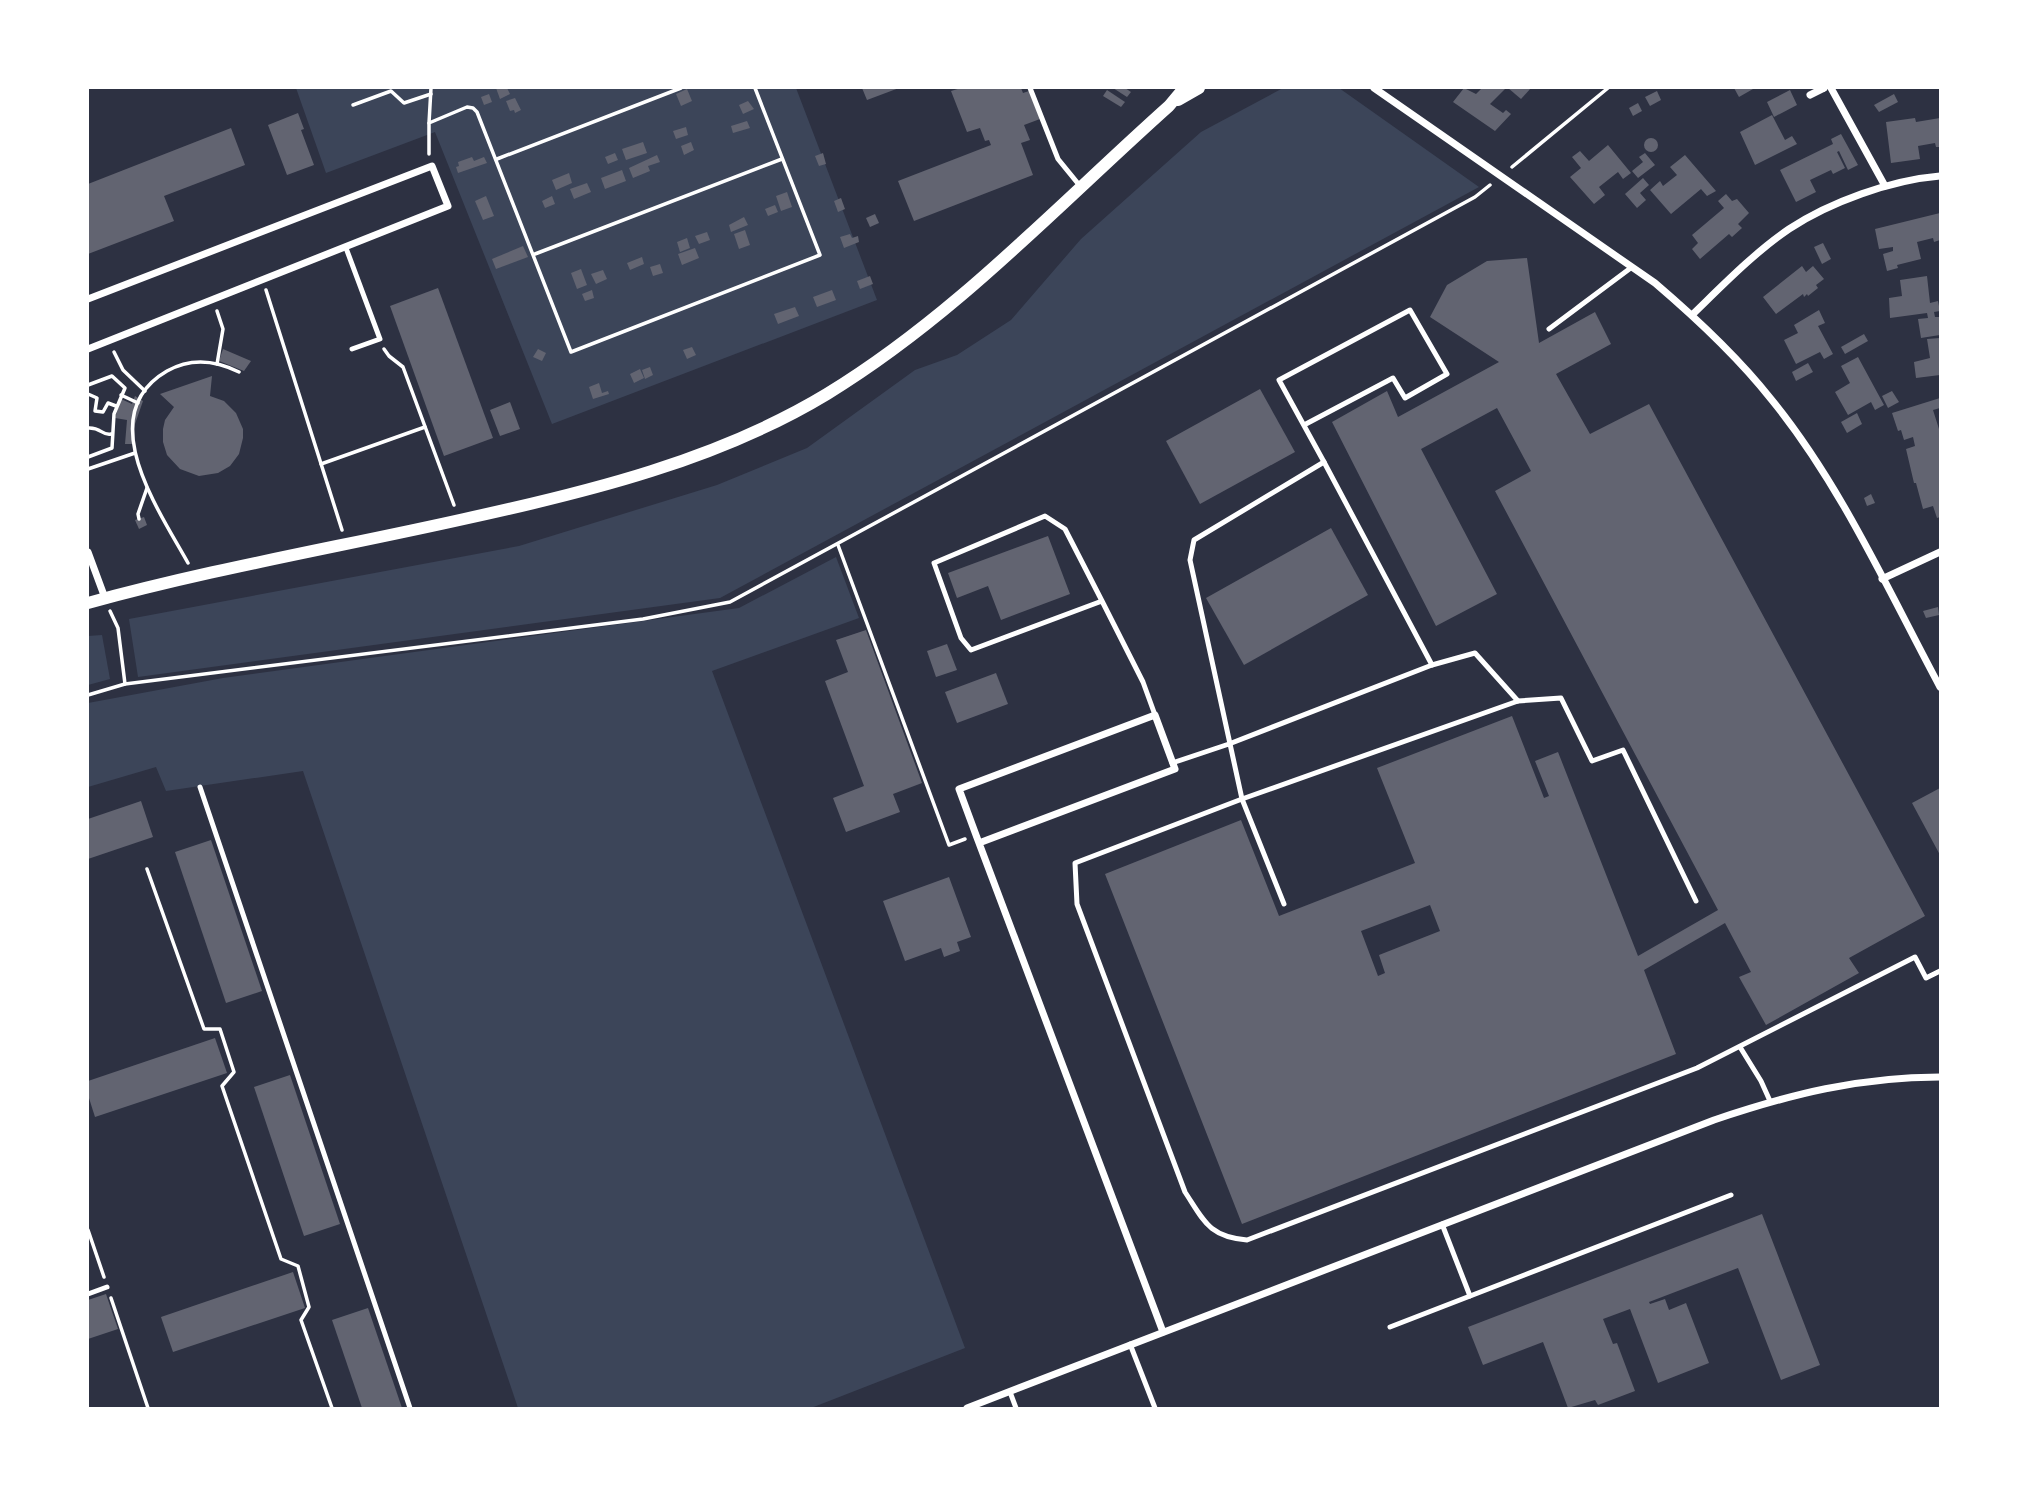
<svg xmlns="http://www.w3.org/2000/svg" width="2028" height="1496" viewBox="0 0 2028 1496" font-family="Signika,sans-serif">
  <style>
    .green { fill: #3c4559 }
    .building { fill: #626471; fill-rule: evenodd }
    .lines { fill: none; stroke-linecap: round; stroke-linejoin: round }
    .path { stroke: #fff; stroke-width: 3.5 }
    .service { stroke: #fff; stroke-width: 5 }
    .minor { stroke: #fff; stroke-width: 7 }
    .tertiary { stroke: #fff; stroke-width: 12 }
  </style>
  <rect width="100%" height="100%" fill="#2d3142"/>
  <g class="green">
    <polygon points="296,88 796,88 877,300 552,424 435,132 326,173"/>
    <polygon points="1283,88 1339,88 1479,187 720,598 138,677 129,619 519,546 717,485 807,448 915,370 957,355 1011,320 1081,239 1201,132"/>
    <polygon points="836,557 859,618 712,671 965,1348 811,1408 518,1408 303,771 166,791 156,767 88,787 88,703 223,678 739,608"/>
    <polygon points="102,635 110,679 88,685 88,636"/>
  </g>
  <g class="building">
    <polygon points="496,88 507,88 510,94 500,99"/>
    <polygon points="862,88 899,88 867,100"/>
    <polygon points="961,88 1021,88 1023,93 1029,91 1040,119 1024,125 1030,140 1021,143 1033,175 914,221 898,181 991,145 989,140 985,141 980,128 967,132 951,91"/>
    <polygon points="1113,88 1125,88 1131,92 1127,97"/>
    <polygon points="1464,88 1476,94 1482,88 1506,88 1490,104 1503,113 1506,110 1511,114 1495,131 1453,102"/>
    <polygon points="1508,88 1531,88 1521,99"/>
    <polygon points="1734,88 1752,88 1753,89 1739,97"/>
    <polygon points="687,89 692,101 681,106 676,94"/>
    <polygon points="1107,90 1125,102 1121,107 1103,96"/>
    <polygon points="1790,90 1797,105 1774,117 1767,102"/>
    <polygon points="1657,91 1661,100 1650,106 1645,97"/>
    <polygon points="489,94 492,102 484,105 481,97"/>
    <polygon points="1894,94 1898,102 1879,112 1874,105"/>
    <polygon points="515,98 521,110 515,113 514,110 510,111 506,101"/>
    <polygon points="748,101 754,109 743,114 739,105"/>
    <polygon points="1638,103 1642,111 1633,116 1629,108"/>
    <polygon points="298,113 304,129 301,130 314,165 287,175 268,125"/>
    <polygon points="1772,115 1785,140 1792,136 1797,144 1755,165 1740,132"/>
    <polygon points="1915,118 1916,122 1940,118 1940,147 1936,147 1935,143 1918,146 1920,159 1891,163 1886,122"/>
    <polygon points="747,121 750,128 733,133 731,126"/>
    <polygon points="686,127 688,135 676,139 673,131"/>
    <polygon points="231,128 245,165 164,196 174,221 88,254 88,184"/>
    <polygon points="1841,134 1858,165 1848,170 1839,151 1837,152 1845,168 1833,174 1831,170 1810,180 1816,192 1796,202 1780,170 1833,144 1831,139"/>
    <circle cx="1651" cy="145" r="7"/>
    <polygon points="643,142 647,153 626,160 622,149"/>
    <polygon points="691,142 694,150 684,155 681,146"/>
    <polygon points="1608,145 1631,173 1623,179 1618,172 1599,187 1605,195 1594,204 1570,177 1581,168 1572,157 1580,151 1589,161"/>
    <polygon points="615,153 618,160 608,164 605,157"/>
    <polygon points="823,153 826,164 819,166 815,156"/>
    <polygon points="1645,153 1655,165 1638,178 1632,171 1643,162 1639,157"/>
    <polygon points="657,155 660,162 648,166 650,171 633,178 629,168"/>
    <polygon points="1685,155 1716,191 1707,196 1701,189 1671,214 1650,190 1660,181 1663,186 1677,175 1670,167"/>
    <polygon points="472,157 474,161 484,157 487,163 458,173 456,167 459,166 458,162"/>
    <polygon points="622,170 626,181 605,189 601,178"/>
    <polygon points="569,173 572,183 556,190 552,180"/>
    <polygon points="1643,178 1649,185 1640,193 1646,200 1637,208 1625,194"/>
    <polygon points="587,183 591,192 574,199 570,189"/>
    <polygon points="787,192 792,207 781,211 776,196"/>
    <polygon points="1726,194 1732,201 1737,199 1749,213 1738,224 1742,228 1732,237 1729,234 1700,259 1692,249 1698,243 1692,235 1724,208 1718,201"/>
    <polygon points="486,196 494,216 483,220 475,201"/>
    <polygon points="552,196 555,204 545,208 542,201"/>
    <polygon points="841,198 845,209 838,212 834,201"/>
    <polygon points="775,205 778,212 768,216 765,209"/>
    <polygon points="1940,213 1940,240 1934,242 1933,238 1917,242 1921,259 1897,265 1898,268 1887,271 1883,254 1893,251 1893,247 1879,249 1875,229"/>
    <polygon points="875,214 879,223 870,227 866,218"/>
    <polygon points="744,217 748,225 731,232 729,225"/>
    <polygon points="745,230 750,245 739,249 734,234"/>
    <polygon points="707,232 710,240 699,244 695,236"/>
    <polygon points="850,234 852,238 858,236 859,242 844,248 840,237"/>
    <polygon points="687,238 690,248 680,252 677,242"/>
    <polygon points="1823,243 1831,259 1822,264 1814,247"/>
    <polygon points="523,246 528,257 496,269 492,259"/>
    <polygon points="695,248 699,258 682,265 678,254"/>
    <polygon points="642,257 644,264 630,270 627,263"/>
    <path d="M1527 258 1539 343 1595 312 1611 344 1556 374 1590 434 1649 404 1925 916 1849 958 1859 973 1766 1025 1739 977 1751 972 1725 923 1644 970 1676 1054 1242 1224 1105 874 1241 820 1279 916 1415 863 1377 768 1512 716 1544 798 1549 796 1535 761 1558 752 1638 956 1718 910 1495 491 1531 471 1497 408 1421 449 1497 594 1436 626 1332 422 1387 391 1398 417 1499 362 1430 317 1447 285 1487 261ZM1430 905 1440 931 1379 955 1385 973 1378 976 1361 931Z"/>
    <polygon points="660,264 663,273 653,276 650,267"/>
    <polygon points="1802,266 1806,272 1813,266 1824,279 1816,285 1818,288 1808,296 1807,294 1804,297 1803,294 1776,314 1763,297"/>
    <polygon points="581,269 587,285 577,289 571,273"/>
    <polygon points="603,270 607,279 596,284 591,274"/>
    <polygon points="870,276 873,284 860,289 857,281"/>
    <polygon points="1927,276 1930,303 1938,301 1940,311 1934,312 1935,317 1939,317 1940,335 1921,338 1918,319 1928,318 1927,313 1890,318 1889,298 1902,296 1900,280"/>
    <polygon points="438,288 493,438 444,456 390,306"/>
    <polygon points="592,290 594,298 585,301 582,294"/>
    <polygon points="832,290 836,300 817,307 813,297"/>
    <polygon points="795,307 799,316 778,324 774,314"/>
    <polygon points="1819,310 1825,323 1818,326 1833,354 1824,359 1820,352 1796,364 1784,340 1798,333 1794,325"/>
    <polygon points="1864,334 1868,341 1845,354 1841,347"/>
    <polygon points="1940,338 1940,375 1916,378 1914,362 1930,358 1927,339"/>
    <polygon points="692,347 696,355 687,359 683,350"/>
    <polygon points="223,349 251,361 244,371 219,361"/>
    <polygon points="538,349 546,353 542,361 533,357"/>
    <polygon points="1858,357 1884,405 1875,410 1871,402 1848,415 1835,392 1850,383 1841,366"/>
    <polygon points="1808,363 1813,372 1796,381 1792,372"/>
    <polygon points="650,367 653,375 645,379 642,370"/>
    <polygon points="640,369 644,378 634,383 630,374"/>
    <polygon points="212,376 210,396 224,401 236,413 243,429 243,438 239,454 230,466 218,473 199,476 180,469 167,455 163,442 163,429 165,420 174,407 160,394"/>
    <polygon points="599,383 602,393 608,391 609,394 593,399 589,387"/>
    <polygon points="1260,389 1295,452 1200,504 1166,441"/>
    <polygon points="1892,391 1899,402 1888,408 1882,396"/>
    <polygon points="135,396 143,401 135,424 134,444 125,444 127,420 115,418 121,399 132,404"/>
    <polygon points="1940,398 1940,408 1933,410 1939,429 1940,428 1940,517 1937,518 1933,506 1923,509 1916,483 1914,483 1906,449 1915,446 1913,437 1904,440 1901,430 1898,431 1892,413"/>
    <polygon points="510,402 520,429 500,436 490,410"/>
    <polygon points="1857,413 1862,424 1847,433 1841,422"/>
    <polygon points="1871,494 1875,503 1867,506 1864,498"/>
    <polygon points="144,517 147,525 139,529 135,520"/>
    <polygon points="1331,528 1368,595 1244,665 1206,598"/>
    <polygon points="1048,536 1070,594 1001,620 988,586 957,598 948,573"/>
    <polygon points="1938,607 1939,615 1926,618 1923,611"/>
    <polygon points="866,630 922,783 893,794 900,812 846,832 833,798 864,786 825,681 848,672 836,640"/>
    <polygon points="947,644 957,670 936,677 927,651"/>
    <polygon points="996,673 1008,704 957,723 945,692"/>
    <polygon points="1940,788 1940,855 1912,803"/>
    <polygon points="141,801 153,837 88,859 88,819"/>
    <polygon points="211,840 262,991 226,1003 175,852"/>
    <polygon points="949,877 971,937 957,942 960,951 944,957 941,948 905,961 883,901"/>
    <polygon points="215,1038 227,1073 95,1117 88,1095 88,1081"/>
    <polygon points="290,1075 340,1224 304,1236 254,1087"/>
    <polygon points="1762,1214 1820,1365 1781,1380 1738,1268 1649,1302 1650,1304 1665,1299 1669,1310 1686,1303 1709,1363 1658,1383 1630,1309 1603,1319 1613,1344 1617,1343 1635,1391 1598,1405 1595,1400 1568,1408 1543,1342 1483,1365 1468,1327"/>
    <polygon points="293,1272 305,1308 173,1352 161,1317"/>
    <polygon points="106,1294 118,1329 88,1339 88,1300"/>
    <polygon points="368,1308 402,1408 362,1408 332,1320"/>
  </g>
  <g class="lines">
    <g class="path">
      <polyline points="353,105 391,91 404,103 431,94"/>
      <polyline points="429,123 431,88"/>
      <polyline points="429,154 429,123 467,107 473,108 477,112 571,352 820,255 755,88"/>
      <polyline points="497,159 681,88"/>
      <polyline points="1512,167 1608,88"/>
      <polyline points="535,254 782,159"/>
      <polyline points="266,290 342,530"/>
      <polyline points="384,349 389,356 403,367 454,505"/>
      <polyline points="114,352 123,370 145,391"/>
      <polyline points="217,364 223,329 217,311"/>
      <polyline points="88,385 112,376 125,388 114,414 112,448 88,457"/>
      <polyline points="88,394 97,398 95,411 103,412 108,403 116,406"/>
      <polyline points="121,395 138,403"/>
      <path d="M88 428C101 427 102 436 111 434"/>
      <polyline points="321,464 425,427"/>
      <polyline points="88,469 135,453"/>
      <polyline points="139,519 138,514 147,488"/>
      <polyline points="838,545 949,845 965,839"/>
      <path d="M188 563C160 512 91 415 167 371 190 358 215 360 239 372"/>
      <polyline points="110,611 118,628 125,684"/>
      <polyline points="88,695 125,684 643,619 730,602 1475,197 1490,185"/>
      <polyline points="147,869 204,1029 220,1029 234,1072 222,1086 281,1259 298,1266 309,1307 301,1320 332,1408"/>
      <polyline points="88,1230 104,1277"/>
      <polyline points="111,1298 148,1408"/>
    </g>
    <g class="service">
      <polyline points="1030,88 1058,159 1080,186"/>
      <polyline points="346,248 380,339 352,349"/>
      <polyline points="1549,329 1632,267"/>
      <polyline points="1304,425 1393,378 1405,398 1447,374 1410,310 1279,380 1324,462"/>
      <polyline points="1102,601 1065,529 1045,516 934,563 961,638 971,650 1102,601 1143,682 1155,715"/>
      <polyline points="1172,763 1229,744 1432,665 1475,653 1518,701"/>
      <polyline points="200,787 410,1408"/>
      <path d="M1696 901 1623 750 1592 761 1561 698 1518 701 1242 799 1075 863 1077 904 1185 1192C1204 1221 1209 1237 1247 1240L1697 1068 1915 957 1926 978 1940 971"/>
      <polyline points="1284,904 1242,799 1190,560 1194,540 1324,462 1432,665"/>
      <polyline points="1740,1047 1761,1081 1770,1101"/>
      <polyline points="1442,1224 1470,1296"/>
      <polyline points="88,1294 107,1287"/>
      <polyline points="1390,1327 1731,1195"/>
      <polyline points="1130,1344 1155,1408"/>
      <polyline points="1010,1392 1016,1408"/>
    </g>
    <g class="minor">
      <path d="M1374 88 1655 283C1696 318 1737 356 1771 399 1840 483 1889 592 1940 687"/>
      <polyline points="1831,88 1885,186"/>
      <polyline points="1810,95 1824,88"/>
      <polyline points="88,299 432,166 448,206 88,349"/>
      <path d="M1692 315C1723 285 1754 253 1789 229 1830 202 1891 180 1940 176"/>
      <polyline points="88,552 105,598"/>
      <polyline points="1882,579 1940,552"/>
      <polyline points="979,843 1175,769 1155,715 959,789 976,835 1163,1332"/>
      <path d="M967 1408 1714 1120C1791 1094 1859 1077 1940 1077"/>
    </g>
    <g class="tertiary">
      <polyline points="1178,100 1199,88"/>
      <path d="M88 603C211 569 339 547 464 519 588 492 718 460 827 394 955 316 1058 205 1169 106L1184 88"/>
    </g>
  </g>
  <rect width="2028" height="1496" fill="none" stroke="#ffffff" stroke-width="178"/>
</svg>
